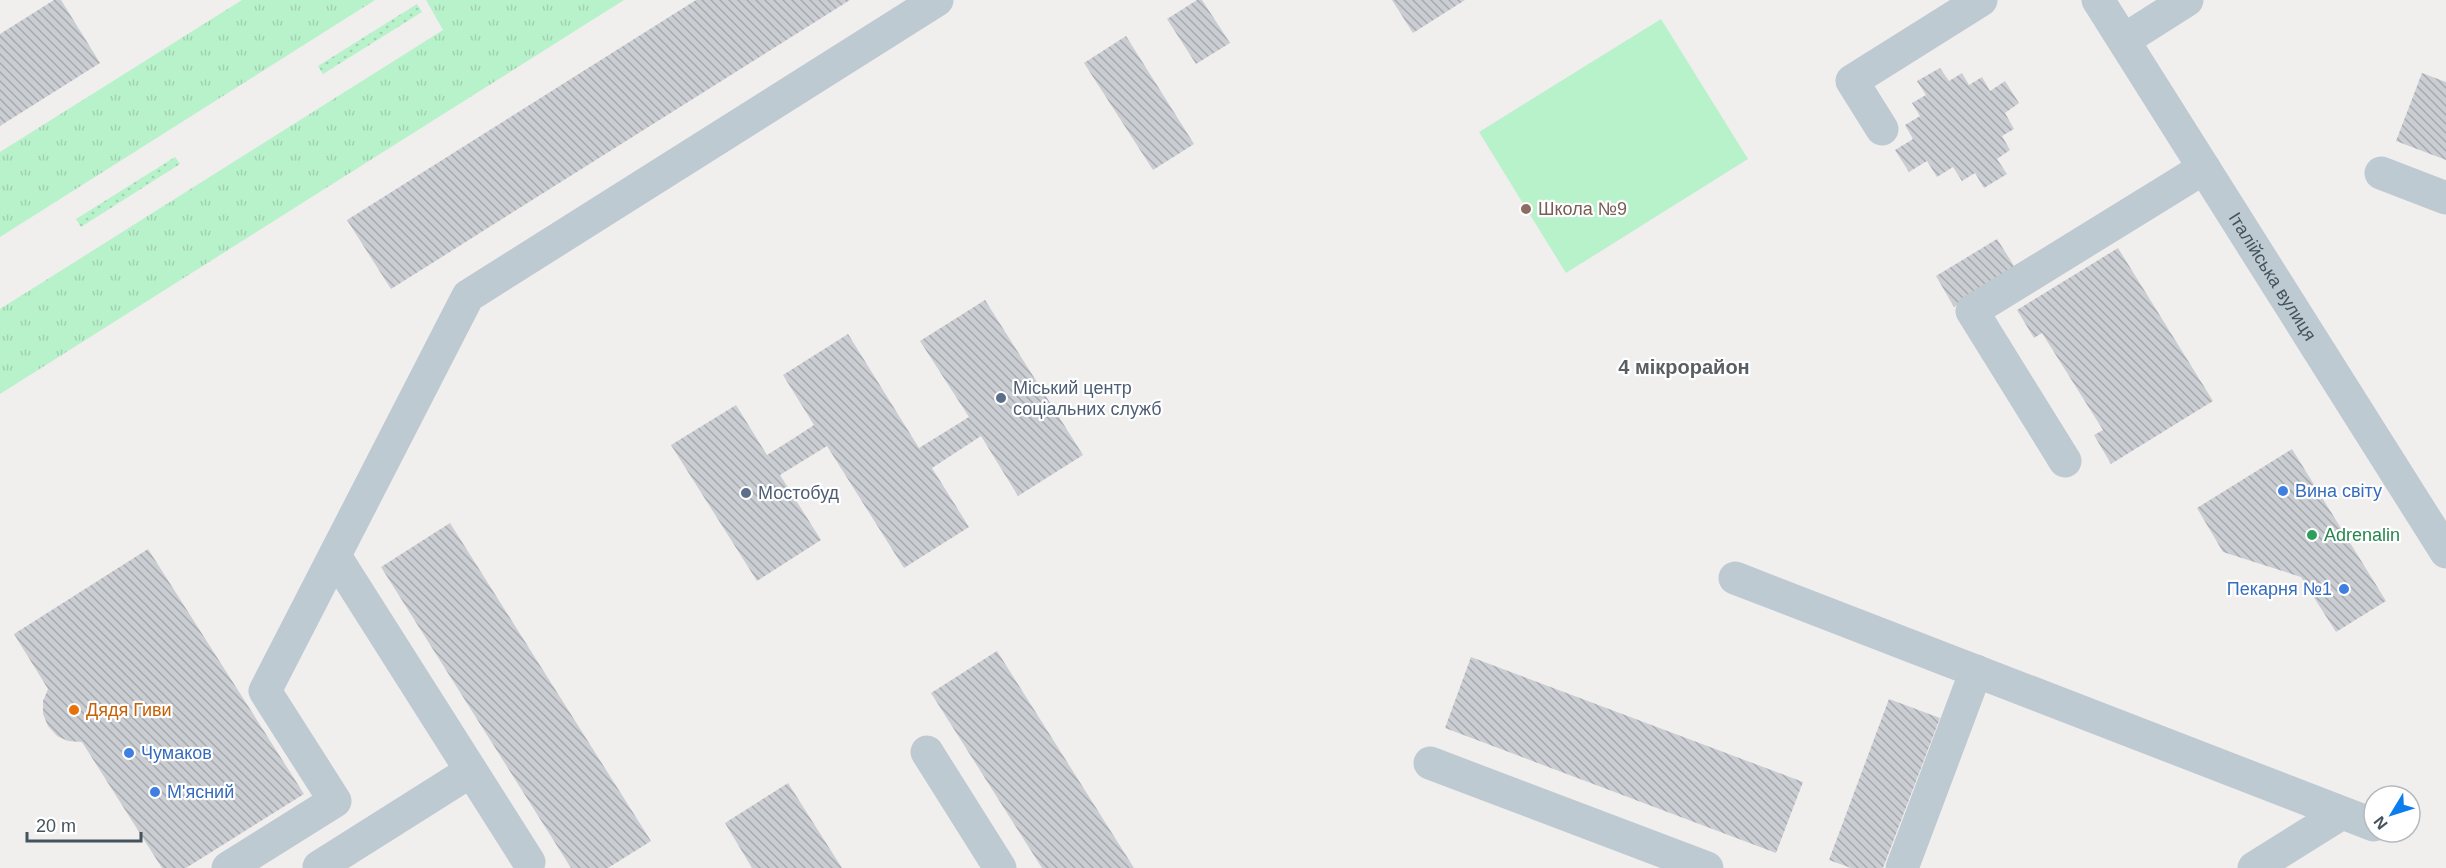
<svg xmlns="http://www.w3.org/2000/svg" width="2446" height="868" viewBox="0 0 2446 868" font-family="Helvetica,sans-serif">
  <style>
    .grass { fill: url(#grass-dots) }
    .park { fill: url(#park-tufts) }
    .pitch { fill: #b8f2cb }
    .building { fill: url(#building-back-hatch) }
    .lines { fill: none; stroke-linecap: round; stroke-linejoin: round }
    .minor { stroke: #bdcad1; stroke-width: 33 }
    .education-dot { fill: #8d6e63; stroke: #fff; stroke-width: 2 }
    .service-dot { fill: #5c6f8a; stroke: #fff; stroke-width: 2 }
    .shop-dot { fill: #3f7fe0; stroke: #fff; stroke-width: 2 }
    .leisure-dot { fill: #2e9e5b; stroke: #fff; stroke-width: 2 }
    .food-dot { fill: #e8710a; stroke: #fff; stroke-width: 2 }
    .labels { text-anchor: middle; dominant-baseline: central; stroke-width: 4.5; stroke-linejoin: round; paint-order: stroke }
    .education-label { font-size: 18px; fill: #785e54; stroke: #fff; text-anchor: start }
    .street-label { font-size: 18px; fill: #45535d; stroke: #fff }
    .service-label { font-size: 18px; fill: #4e5e75; stroke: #fff; text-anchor: start }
    .shop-label { font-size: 18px; fill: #366cbe; stroke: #fff; text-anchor: start }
    .leisure-label { font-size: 18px; fill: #27864d; stroke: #fff; text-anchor: start }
    .food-label { font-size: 18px; fill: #c56008; stroke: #fff; text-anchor: start }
    .neighbourhood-label { font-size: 20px; font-weight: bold; fill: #5a5f63; stroke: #fff }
  </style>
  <defs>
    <pattern id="grass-dots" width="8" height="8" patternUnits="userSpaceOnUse" patternTransform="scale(1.5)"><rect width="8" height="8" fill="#b8f2cb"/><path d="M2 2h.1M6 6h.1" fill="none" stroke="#a0d1b1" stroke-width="1.8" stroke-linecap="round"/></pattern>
    <pattern id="park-tufts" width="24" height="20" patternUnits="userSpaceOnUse" patternTransform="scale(1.5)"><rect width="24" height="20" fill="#b8f2cb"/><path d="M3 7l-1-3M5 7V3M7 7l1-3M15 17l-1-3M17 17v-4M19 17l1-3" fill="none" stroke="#a0d1b1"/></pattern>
    <pattern id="building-back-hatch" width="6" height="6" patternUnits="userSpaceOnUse" patternTransform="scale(1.5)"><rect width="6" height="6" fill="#caced3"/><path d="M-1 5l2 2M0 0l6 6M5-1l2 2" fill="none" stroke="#a6aaae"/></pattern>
  </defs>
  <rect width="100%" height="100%" fill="#f1eeee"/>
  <g class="grass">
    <polygon points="417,4 422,12 323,74 318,66"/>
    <polygon points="175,157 180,164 81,227 76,219"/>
  </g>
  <g class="park">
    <polygon points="242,0 375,0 0,237 0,152"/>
    <polygon points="426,0 624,0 0,394 0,309 443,30"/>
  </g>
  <polygon class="pitch" points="1661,19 1748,159 1566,273 1479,132"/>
  <g class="building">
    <polygon points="54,0 61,0 100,63 0,126 0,34"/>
    <polygon points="696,0 850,0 391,289 347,220"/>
    <polygon points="1197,0 1202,0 1230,43 1196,64 1167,19"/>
    <polygon points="1392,0 1465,0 1413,33"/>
    <polygon points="1126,36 1194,144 1153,170 1084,63"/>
    <polygon points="1940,68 1949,81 1962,73 1969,85 1982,77 1990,91 2005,81 2019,103 2005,113 2014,129 2002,136 2010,150 1997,159 2007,174 1984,188 1975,173 1962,181 1953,167 1937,177 1927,161 1909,172 1895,150 1913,139 1905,125 1920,116 1912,103 1926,95 1917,81"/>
    <polygon points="2422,73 2446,82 2446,160 2396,141"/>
    <polygon points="1997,239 2016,269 1954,307 1936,276"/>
    <polygon points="2118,248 2213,401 2111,464 2094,435 2103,430 2042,333 2034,338 2017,310"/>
    <polygon points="985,300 1083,455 1018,496 981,436 932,468 969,527 904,568 827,446 780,475 821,540 757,581 671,445 736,405 767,455 791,440 814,425 783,375 848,334 919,448 969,417 920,341"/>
    <polygon points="2292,449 2386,601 2336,632 2301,577 2223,552 2197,508"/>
    <polygon points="450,523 651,841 608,868 571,868 381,567"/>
    <polygon points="148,549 304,794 186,868 162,868 82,742 68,741 57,736 48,726 43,714 43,701 48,689 14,634"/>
    <polygon points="997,651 1134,868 1042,868 957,734 931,693"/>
    <polygon points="1471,657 1803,782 1776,853 1445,728"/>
    <polygon points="1889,699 1940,718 1883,868 1851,868 1829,860"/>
    <polygon points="788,783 842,868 752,868 725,823"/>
  </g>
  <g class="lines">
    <g class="minor">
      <path id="s1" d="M2098 0 2446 552"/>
      <polyline points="2124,40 2187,0"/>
      <polyline points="1882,129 1852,81 1981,0"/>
      <polyline points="2381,173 2446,198"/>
      <polyline points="2065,461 1972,311 2204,168"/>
      <polyline points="335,556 529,862"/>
      <polyline points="1735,578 2374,825"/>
      <polyline points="927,752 1000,868"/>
      <polyline points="1430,763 1707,868"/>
      <polyline points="319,867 471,771"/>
      <polyline points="228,868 335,801 265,691 468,296 937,0"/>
      <polyline points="1902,868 1976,671"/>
      <polyline points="2254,868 2342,813"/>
    </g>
  </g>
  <circle class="education-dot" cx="1526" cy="209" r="6"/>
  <g class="service-dot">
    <circle cx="1001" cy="398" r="6"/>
    <circle cx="746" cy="493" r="6"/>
  </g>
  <g class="shop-dot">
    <circle cx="2283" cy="491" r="6"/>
    <circle cx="2344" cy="589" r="6"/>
    <circle cx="129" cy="753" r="6"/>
    <circle cx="155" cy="792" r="6"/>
  </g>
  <circle class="leisure-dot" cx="2312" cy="535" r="6"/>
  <circle class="food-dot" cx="74" cy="710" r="6"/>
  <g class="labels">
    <g class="education-label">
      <text x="1538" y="209">Школа №9</text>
    </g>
    <g class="street-label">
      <text stroke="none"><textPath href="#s1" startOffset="327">Італійська вулиця</textPath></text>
    </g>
    <g class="service-label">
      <text x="1013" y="388">Міський центр<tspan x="1013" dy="21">соціальних служб</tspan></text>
      <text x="758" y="493">Мостобуд</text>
    </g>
    <g class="shop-label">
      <text x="2295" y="491">Вина світу</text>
      <text x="2332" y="589" text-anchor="end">Пекарня №1</text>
      <text x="141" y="753">Чумаков</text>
      <text x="167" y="792">М'ясний</text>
    </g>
    <g class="leisure-label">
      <text x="2324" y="535">Adrenalin</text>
    </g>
    <g class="food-label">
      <text x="86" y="710">Дядя Гиви</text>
    </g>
    <g class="neighbourhood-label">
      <text x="1684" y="367">4 мікрорайон</text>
    </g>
  </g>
  <g transform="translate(2392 814) rotate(232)"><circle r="28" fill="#ffffff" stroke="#b5babe" stroke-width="1.5"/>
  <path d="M0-4.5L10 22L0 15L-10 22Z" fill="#0b7eed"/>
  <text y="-9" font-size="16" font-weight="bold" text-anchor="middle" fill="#45535d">N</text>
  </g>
  <path d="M27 832v9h114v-9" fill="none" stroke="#45535d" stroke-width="3"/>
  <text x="36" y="832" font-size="18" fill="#45535d" stroke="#ffffff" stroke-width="4.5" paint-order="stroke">20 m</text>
</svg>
